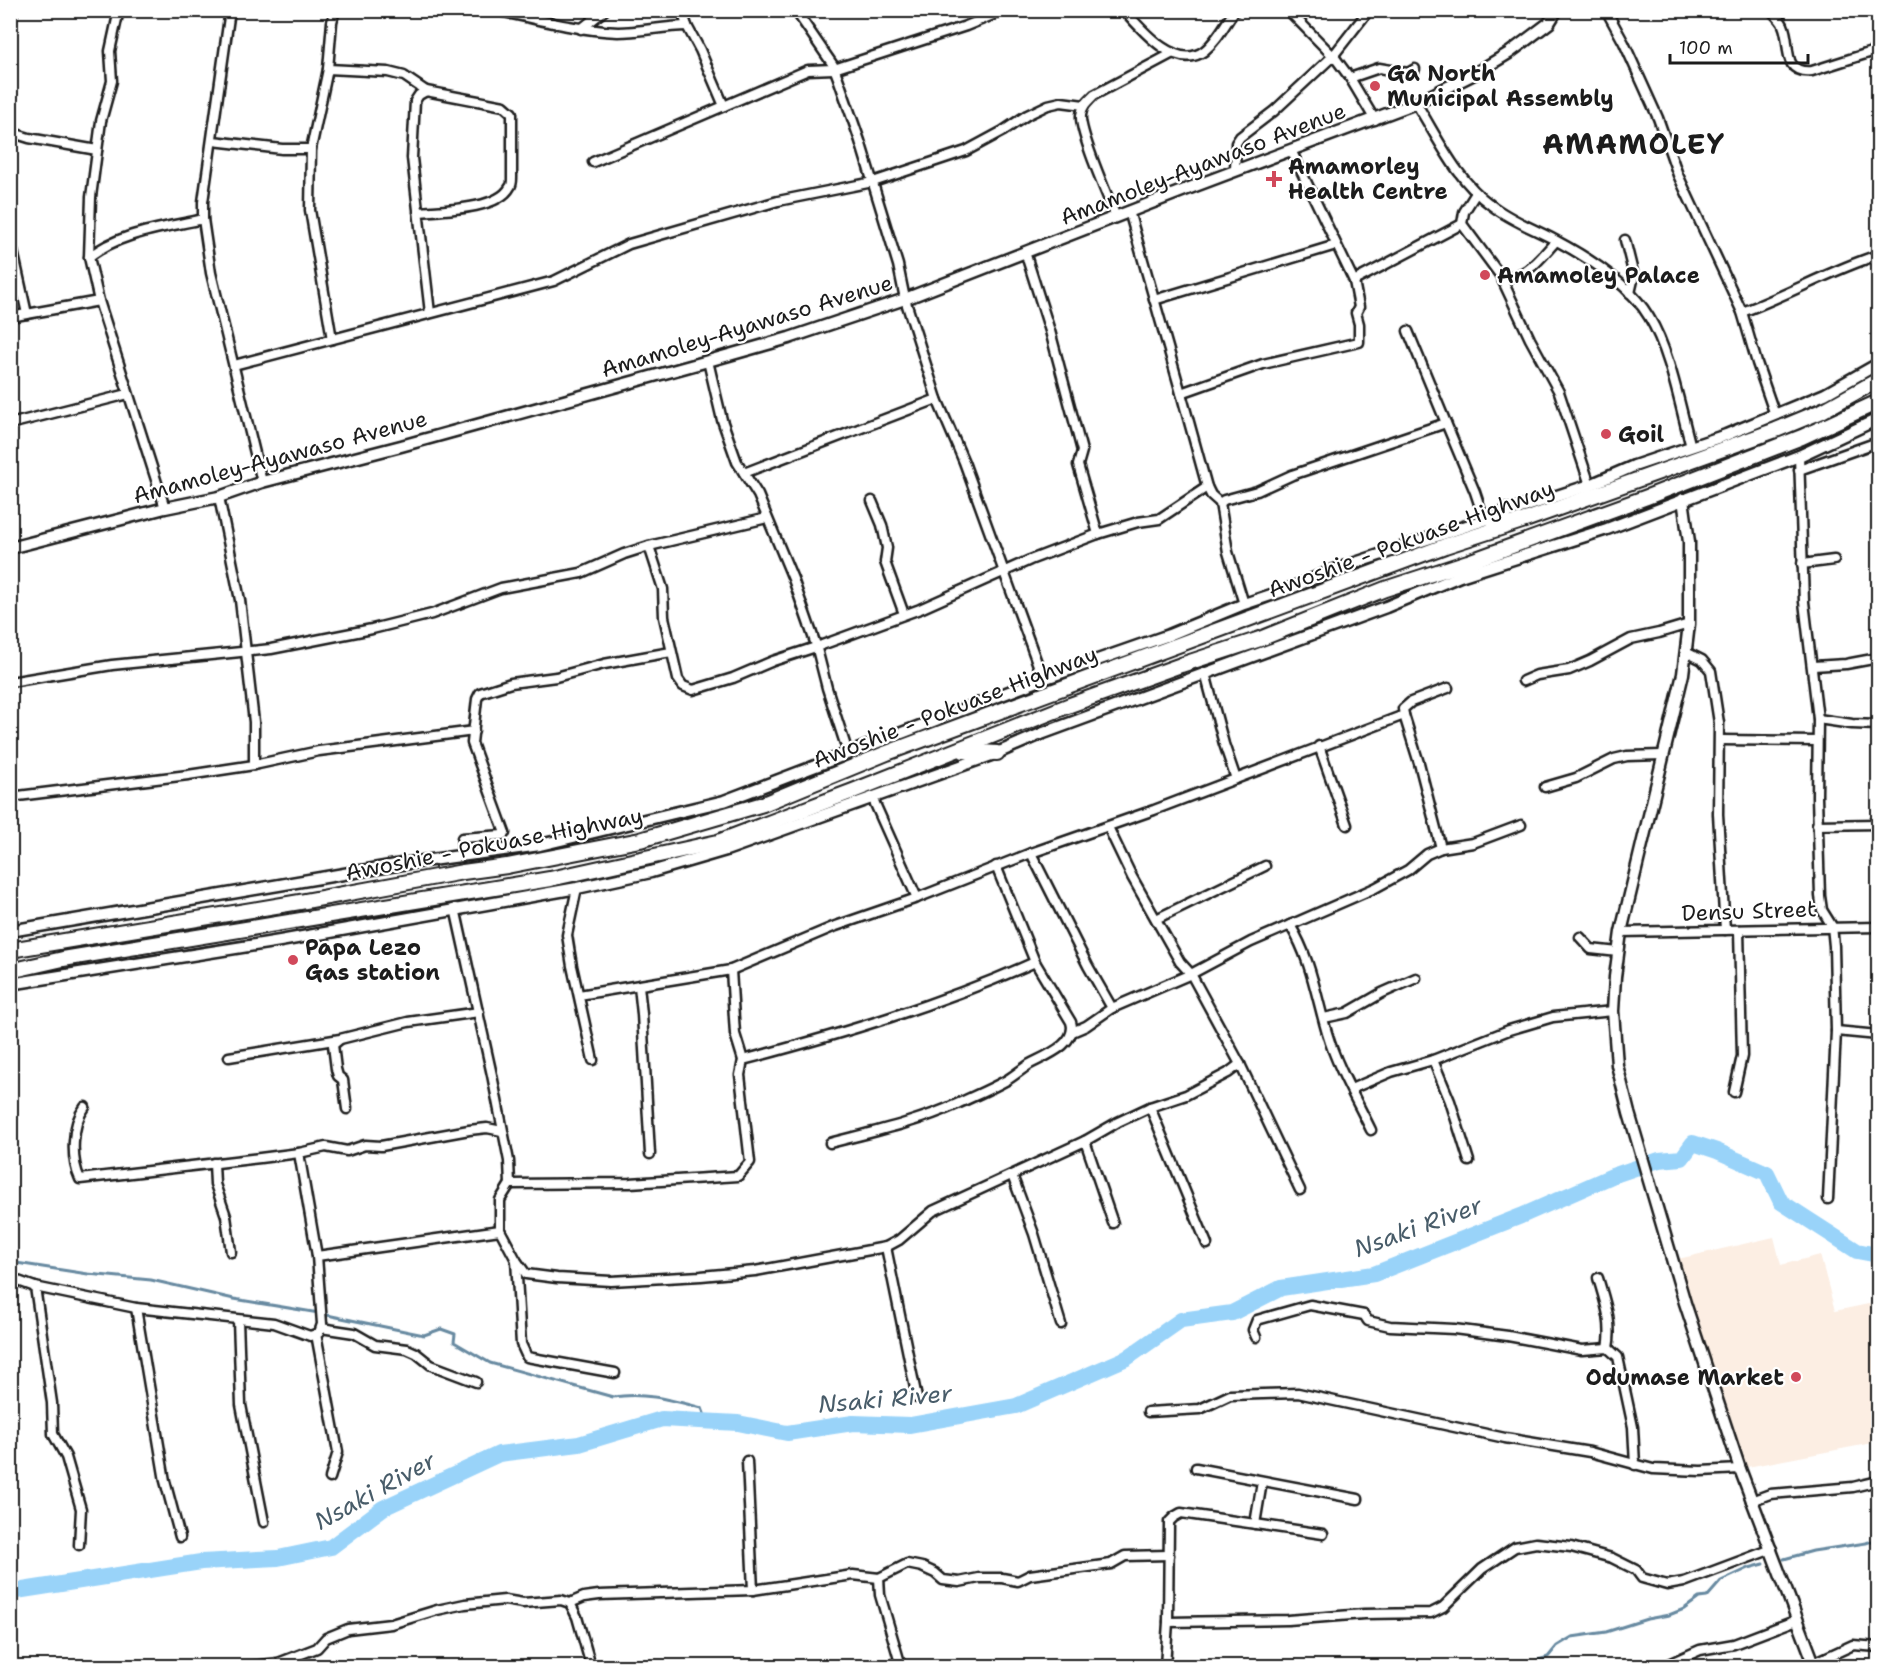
<svg xmlns="http://www.w3.org/2000/svg" width="1889" height="1677" viewBox="0 0 1889 1677" font-family="'Shantell Sans',sans-serif">
  <style>
    .built { fill: #fceee3 }
    .lines { fill: none; stroke-linecap: round; stroke-linejoin: round }
    .stream { stroke: #678aa1; stroke-width: 3 }
    .river { stroke: #99d3f9; stroke-width: 16 }
    .minor-casing { stroke: #1c1c1c; stroke-width: 13 }
    .tertiary-casing { stroke: #1c1c1c; stroke-width: 15 }
    .primary-casing { stroke: #1c1c1c; stroke-width: 18 }
    .minor { stroke: #fff; stroke-width: 8 }
    .tertiary { stroke: #fff; stroke-width: 10 }
    .primary { stroke: #fff; stroke-width: 14 }
    .poi-dot { fill: #d1495b; stroke: #fff; stroke-width: 2 }
    .labels { text-anchor: middle; dominant-baseline: central; stroke-width: 4.5; stroke-linejoin: round; paint-order: stroke }
    .poi-label { font-size: 22px; font-weight: bold; fill: #1c1c1c; stroke: #fff; text-anchor: start }
    .street-label { font-size: 22px; fill: #1c1c1c; stroke: #fff }
    .water-label { font-size: 24px; font-style: italic; fill: #485c69; stroke: #fff }
    .district-label { font-size: 28px; font-weight: bold; letter-spacing: 1.5px; fill: #1c1c1c; stroke: #fff }
  </style>
  <rect width="100%" height="100%" fill="#fff"/>
  <filter id="ink" filterUnits="userSpaceOnUse"><feTurbulence type="fractalNoise" baseFrequency=".0167" numOctaves="2"/><feDisplacementMap in="SourceGraphic" scale="12" xChannelSelector="R" yChannelSelector="G"/><feConvolveMatrix kernelMatrix="1 2 1 2 8 2 1 2 1" color-interpolation-filters="sRGB"/></filter>
  <g filter="url(#ink)">
    <polygon class="built" points="1774,1237 1781,1265 1820,1255 1835,1311 1878,1302 1878,1442 1742,1468 1678,1259"/>
    <g class="lines">
      <g class="stream">
        <polyline points="10,1262 88,1274 151,1280 234,1299 319,1313"/>
        <path d="M327 1315 424 1335 441 1329 455 1334 454 1342 490 1363 613 1397C645 1392 671 1400 702 1408L707 1421"/>
        <polyline points="1784,1559 1813,1551 1866,1543 1878,1539"/>
        <polyline points="1520,1666 1548,1657 1557,1646 1572,1637 1606,1632 1647,1619 1669,1615 1684,1609 1699,1598 1707,1597 1721,1581 1749,1568 1764,1564"/>
      </g>
      <polyline class="river" points="10,1592 201,1562 278,1558 331,1547 383,1508 499,1454 579,1444 662,1419 738,1423 787,1433 853,1423 910,1425 1016,1406 1127,1358 1181,1320 1232,1313 1281,1288 1374,1274 1521,1216 1612,1176 1659,1160 1682,1158 1693,1143 1717,1151 1767,1173 1781,1202 1857,1251 1878,1255"/>
      <defs>
        <g id="minor">
          <polyline points="119,10 110,51 112,81 101,121 91,197 89,257 99,301 165,508"/>
          <polyline points="230,10 203,202 203,219 211,273 262,482"/>
          <path d="M494 10C535 19 576 30 618 32 641 32 664 26 687 26"/>
          <polyline points="682,10 687,26 700,50 724,106"/>
          <polyline points="798,10 800,17 833,65 838,78 860,141 898,265 905,299 937,399 964,462 1043,679"/>
          <path d="M1124 10C1140 28 1176 72 1204 51 1217 41 1225 24 1235 10"/>
          <polyline points="1288,10 1336,59 1350,78 1375,120"/>
          <polyline points="1606,10 1624,43 1658,118 1678,175 1742,312 1757,363 1775,415"/>
          <path d="M1771 10C1775 15 1781 20 1783 25 1792 45 1780 74 1812 71L1875 51"/>
          <polyline points="10,28 13,10"/>
          <polyline points="10,29 10,48"/>
          <polyline points="581,29 605,10"/>
          <polyline points="328,69 388,72 404,76 426,91"/>
          <polyline points="1350,78 1379,68 1408,73 1415,69"/>
          <path d="M1416 103C1438 138 1457 181 1491 205 1510 220 1534 229 1555 240 1589 258 1629 283 1649 317 1670 351 1680 407 1691 447"/>
          <polyline points="10,132 29,138 97,150"/>
          <polyline points="213,141 282,149 311,149 328,69 332,22 335,10"/>
          <polyline points="311,149 310,210 332,339"/>
          <polyline points="593,162 808,70 834,69 966,26 1005,10"/>
          <polyline points="1235,171 1236,143 1240,137 1274,111 1333,56 1369,10"/>
          <path d="M1476 193 1464 212 1462 224 1500 275C1524 283 1541 257 1556 241"/>
          <polyline points="1129,211 1181,393 1207,487 1211,495 1220,503 1228,552 1244,604"/>
          <path d="M418 212C441 210 498 210 510 187 512 185 512 181 512 178V113L504 106 426 91 419 95 415 101 412 158 430 313"/>
          <path d="M1116 217C1108 197 1079 132 1081 115 1082 106 1088 101 1094 95L1173 53"/>
          <polyline points="10,237 27,314"/>
          <polyline points="1625,240 1634,276 1630,293"/>
          <polyline points="1025,252 1050,331 1082,451 1078,465 1098,534"/>
          <path d="M89 257C120 232 164 228 203 219"/>
          <polyline points="1500,275 1530,339 1559,392 1590,485"/>
          <polyline points="1354,281 1462,224"/>
          <polyline points="1154,300 1336,245"/>
          <path d="M1742 312C1788 295 1831 270 1878 255"/>
          <polyline points="10,317 99,301"/>
          <polyline points="1408,331 1446,423"/>
          <polyline points="708,361 722,420 737,462 758,495 793,579 816,645 827,688 848,753"/>
          <polyline points="234,365 554,281 629,244 778,201 873,182 966,151 1003,131 1027,115 1048,105 1061,102 1084,105"/>
          <polyline points="1181,393 1263,364 1359,342 1359,324 1356,313 1359,307 1354,281 1291,150"/>
          <polyline points="10,424 128,394"/>
          <polyline points="1799,456 1804,602 1818,719 1817,797 1820,896 1822,910 1832,926 1834,946 1836,1031 1828,1199"/>
          <polyline points="1799,470 1878,442"/>
          <polyline points="744,473 937,399"/>
          <polyline points="219,497 240,600 254,722 254,765"/>
          <polyline points="872,501 882,525 887,548 885,562 904,614"/>
          <polyline points="1220,503 1224,500 1257,491 1292,475 1446,423 1475,492 1484,519"/>
          <polyline points="649,546 663,589 664,617 678,679 683,686 693,690 733,678 773,661 822,645 920,609 1030,560 1098,534 1138,522 1159,519 1207,487"/>
          <polyline points="1802,564 1834,560"/>
          <polyline points="1686,652 1702,660 1711,671 1719,723 1718,814 1725,930"/>
          <polyline points="1813,666 1846,664 1878,658"/>
          <polyline points="1205,673 1224,744 1236,779"/>
          <polyline points="1523,681 1537,675 1569,670 1590,661 1631,639 1659,633 1689,624"/>
          <polyline points="10,682 112,665 271,649 372,629 432,614 501,588 581,573 624,554 649,546 767,518"/>
          <polyline points="1404,715 1419,763 1441,848"/>
          <polyline points="1818,719 1852,724 1878,725"/>
          <polyline points="1720,740 1817,741"/>
          <polyline points="1319,746 1347,825"/>
          <polyline points="1545,787 1576,778 1614,759 1627,756 1662,755"/>
          <polyline points="10,797 188,775 254,765 319,751 474,731"/>
          <polyline points="872,797 917,898"/>
          <polyline points="1817,825 1878,824"/>
          <polyline points="1108,827 1132,877 1180,962 1191,974 1240,1064 1300,1190"/>
          <polyline points="1031,853 1088,966 1112,1008"/>
          <polyline points="461,857 462,838 503,835 505,833 472,743 477,699 480,693 511,683 556,677 604,664 671,652"/>
          <polyline points="577,888 567,935 572,966 593,1060"/>
          <polyline points="455,908 492,1075 509,1161 510,1184 500,1200 500,1230 516,1260 526,1274 557,1278 611,1281 701,1276 755,1271 886,1247 899,1240 933,1211 1085,1141 1118,1122 1150,1107 1186,1095 1228,1073 1240,1064"/>
          <polyline points="1156,919 1265,866"/>
          <path d="M1290 925C1311 959 1316 996 1327 1033 1337 1067 1356 1099 1371 1130"/>
          <polyline points="1621,932 1878,927"/>
          <polyline points="1580,937 1591,949 1618,952"/>
          <polyline points="639,986 642,1014 650,1154"/>
          <polyline points="579,995 731,970 833,927 917,898 1031,853 1154,810 1404,715 1403,709 1411,702 1448,688"/>
          <polyline points="1324,1018 1347,1013 1382,993 1416,978"/>
          <polyline points="1836,1031 1878,1035"/>
          <polyline points="1072,1032 1086,1026 1112,1008 1191,974 1251,942 1375,888 1408,870 1427,854 1441,848 1473,843 1521,825"/>
          <polyline points="339,1040 333,1045 336,1069 338,1076 343,1080 347,1109"/>
          <polyline points="229,1057 340,1039 408,1022 479,1012"/>
          <path d="M743 1060C842 1034 941 1004 1035 962"/>
          <polyline points="1433,1060 1450,1101 1469,1161"/>
          <polyline points="1351,1089 1391,1072 1433,1060 1509,1030 1553,1017 1613,1011"/>
          <polyline points="1734,1092 1742,1056 1739,930"/>
          <path d="M85 1107C71 1125 71 1160 80 1179L260 1158 299 1153 326 1147 347 1151 365 1145 381 1146 469 1130 487 1128 502 1131"/>
          <polyline points="1150,1107 1207,1244"/>
          <polyline points="1085,1141 1113,1223"/>
          <path d="M830 1143C872 1132 918 1122 957 1104 974 1096 991 1089 1007 1080 1015 1075 1022 1069 1030 1064 1045 1056 1078 1044 1071 1022L1035 962 996 866"/>
          <polyline points="214,1163 215,1184 226,1216 231,1252"/>
          <polyline points="1012,1175 1034,1234 1061,1324"/>
          <polyline points="510,1184 630,1183 738,1176 750,1162 740,1075 743,1060 735,1034 731,970"/>
          <polyline points="886,1247 917,1398"/>
          <polyline points="317,1256 500,1230"/>
          <polyline points="516,1260 521,1344 527,1357 615,1373"/>
          <polyline points="10,1278 35,1287 136,1308 274,1323 310,1336 319,1333 322,1324 317,1256 299,1153"/>
          <path d="M1598 1278C1605 1302 1613 1323 1608 1348"/>
          <polyline points="35,1287 52,1403 53,1434 66,1457 81,1509 79,1545"/>
          <polyline points="136,1308 165,1481 180,1537"/>
          <polyline points="238,1320 241,1405 264,1522"/>
          <polyline points="321,1328 354,1333 375,1345 407,1349 416,1353 431,1365 476,1382"/>
          <polyline points="316,1334 338,1452 330,1478"/>
          <polyline points="1256,1337 1253,1330 1257,1320 1310,1305 1364,1315 1368,1321 1390,1326 1454,1329 1508,1336 1582,1350 1608,1348 1618,1357 1633,1427 1635,1465"/>
          <polyline points="1148,1412 1200,1409 1230,1395 1298,1393 1505,1438 1590,1452 1653,1469 1701,1471 1740,1469"/>
          <polyline points="747,1461 753,1590"/>
          <polyline points="1196,1468 1358,1499"/>
          <polyline points="1751,1501 1770,1494 1853,1487 1878,1481"/>
          <polyline points="1255,1524 1262,1482"/>
          <polyline points="879,1578 880,1595 901,1666"/>
          <polyline points="570,1603 577,1617 591,1666"/>
          <polyline points="1168,1622 1288,1620 1364,1614 1431,1613 1443,1607 1482,1569 1515,1547 1536,1543 1571,1547 1612,1558 1636,1570 1642,1578 1667,1585 1684,1582 1772,1549"/>
          <polyline points="1814,1663 1853,1645 1878,1647"/>
          <polyline points="254,1666 278,1663 317,1648 326,1638 348,1629 391,1624 437,1610 465,1604 505,1600 523,1603 561,1600 570,1603 584,1597 599,1595 753,1590 853,1575 879,1578 907,1564 922,1567 935,1573 943,1580 959,1582 979,1578 1002,1578 1018,1581 1030,1575 1111,1564 1125,1556 1169,1555"/>
          <polyline points="1165,1666 1168,1622 1169,1522 1174,1517 1181,1513 1323,1534"/>
          <polyline points="1664,1666 1700,1650 1734,1644 1797,1620"/>
        </g>
        <g id="tertiary">
          <polyline points="1683,499 1689,542 1689,624 1683,674 1621,932 1615,977 1613,1011 1617,1065 1629,1113 1685,1303 1740,1469 1815,1666"/>
          <polyline points="10,548 165,508 219,497 262,482 401,446 708,361 789,338 905,299 1195,186 1416,103 1474,74 1509,53 1549,23 1557,10"/>
          <polyline points="10,931 402,864 540,845 724,801 1043,679 1169,635 1244,604 1289,589 1334,570 1590,485 1634,466 1726,435 1825,394 1878,364"/>
          <polyline points="10,984 280,941 577,888 651,872 726,850 997,753 1041,734 1386,607 1460,576 1607,529 1799,456 1878,419"/>
        </g>
        <g id="primary">
          <polyline points="1492,530 1507,511"/>
          <polyline points="964,751 997,753"/>
          <polyline points="10,950 300,902 463,872 507,866 640,840 763,804 887,753 1445,546 1528,519 1776,430 1822,411 1878,380"/>
          <polyline points="10,971 63,959 550,879 718,842 853,791 1070,705 1181,665 1260,639 1385,589 1468,562 1647,497 1802,437 1878,402"/>
        </g>
      </defs>
      <use href="#minor" class="minor-casing"/>
      <use href="#tertiary" class="tertiary-casing"/>
      <use href="#primary" class="primary-casing"/>
      <use href="#minor" class="minor"/>
      <use href="#tertiary" class="tertiary"/>
      <use href="#primary" class="primary"/>
    </g>
  </g>
  <g class="poi-dot">
    <circle cx="1375" cy="86" r="6"/>
    <path d="M1271 170h6v6h6v6h-6v6h-6v-6h-6v-6h6z"/>
    <circle cx="1485" cy="275" r="6"/>
    <circle cx="1606" cy="434" r="6"/>
    <circle cx="293" cy="960" r="6"/>
    <circle cx="1796" cy="1377" r="6"/>
  </g>
  <g class="labels">
    <g class="poi-label">
      <text x="1387" y="73">Ga North<tspan x="1387" dy="25">Municipal Assembly</tspan></text>
      <text x="1288" y="166">Amamorley<tspan x="1288" dy="25">Health Centre</tspan></text>
      <text x="1497" y="275">Amamoley Palace</text>
      <text x="1618" y="434">Goil</text>
      <text x="305" y="947">Papa Lezo<tspan x="305" dy="25">Gas station</tspan></text>
      <text x="1784" y="1377" text-anchor="end">Odumase Market</text>
    </g>
    <g class="street-label">
      <text transform="translate(1203 164) rotate(-21)">Amamoley-Ayawaso Avenue</text>
      <text transform="translate(747 326) rotate(-17)">Amamoley-Ayawaso Avenue</text>
      <text transform="translate(280 457) rotate(-15)">Amamoley-Ayawaso Avenue</text>
      <text transform="translate(1411 539) rotate(-20)">Awoshie - Pokuase Highway</text>
      <text transform="translate(955 707) rotate(-21)">Awoshie - Pokuase Highway</text>
      <text transform="translate(494 844) rotate(-11)">Awoshie - Pokuase Highway</text>
      <text transform="translate(1749 911) rotate(-2)">Densu Street</text>
    </g>
    <g class="water-label">
      <text transform="translate(1418 1227) rotate(-20)">Nsaki River</text>
      <text transform="translate(885 1399) rotate(-5)">Nsaki River</text>
      <text transform="translate(375 1491) rotate(-29)">Nsaki River</text>
    </g>
    <g class="district-label">
      <text x="1634" y="144">AMAMOLEY</text>
    </g>
  </g>
  <rect width="1889" height="1677" fill="none" stroke="#fff" stroke-width="36"/>
  <rect x="18" y="18" width="1853" height="1641" fill="none" stroke="#1c1c1c" stroke-width="2" filter="url(#ink)"/>
  <path d="M1670 54v9h138v-9" fill="none" stroke="#1c1c1c" stroke-width="3"/>
  <text x="1679" y="54" font-size="18" fill="#1c1c1c" stroke="#ffffff" stroke-width="4.5" paint-order="stroke">100 m</text>
</svg>
